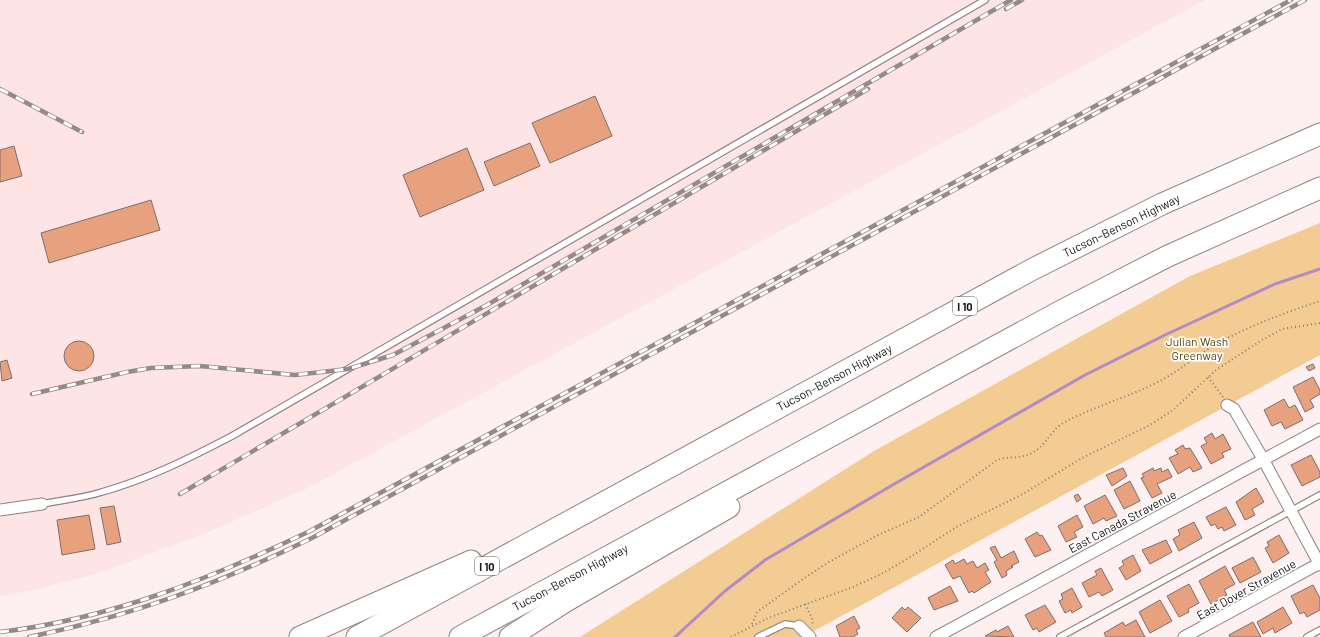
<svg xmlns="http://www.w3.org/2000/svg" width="1320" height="637" viewBox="0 0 1320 637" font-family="Barlow,sans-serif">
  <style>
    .built { fill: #fee4e4 }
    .green { fill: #f2cc92 }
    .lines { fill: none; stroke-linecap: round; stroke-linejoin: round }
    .stream { stroke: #b18ac6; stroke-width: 3 }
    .building { fill: #e7a17e; stroke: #7d6f69 }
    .service-casing { stroke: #938384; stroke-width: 8 }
    .minor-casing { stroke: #938384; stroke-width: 13 }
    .motorway-casing { stroke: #938384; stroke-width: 23 }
    .path { stroke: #877d7d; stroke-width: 2; stroke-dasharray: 1 3; stroke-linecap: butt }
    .service { stroke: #fff; stroke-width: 5.5 }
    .minor { stroke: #fff; stroke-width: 11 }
    .motorway { stroke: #fff; stroke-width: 21 }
    .rail-casing { stroke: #958a8a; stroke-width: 4.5 }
    .rail { stroke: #fff; stroke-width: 3; stroke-dasharray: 9; stroke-linecap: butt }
    .labels { text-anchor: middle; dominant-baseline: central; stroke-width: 3.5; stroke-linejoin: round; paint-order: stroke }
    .shield { fill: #fff; stroke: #5f5a5a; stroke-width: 1 }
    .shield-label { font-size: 11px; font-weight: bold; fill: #1a1414 }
    .street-label { font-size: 12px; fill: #1a1414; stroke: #fff }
    .park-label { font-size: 12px; fill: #5d420d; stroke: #fff }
  </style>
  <rect width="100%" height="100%" fill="#feeff0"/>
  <polygon class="built" points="0,0 1205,0 310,487 211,531 96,574 34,590 0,596"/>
  <polygon class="green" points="1320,223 1320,355 803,637 580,637 874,451 1190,276"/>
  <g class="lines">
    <polyline class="stream" points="675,637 725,591 765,560 896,483 1085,375 1165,335 1275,284 1320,269"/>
  </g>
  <g class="building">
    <polygon points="595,96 612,136 550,163 532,123"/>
    <polygon points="530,143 540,166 494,186 484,162"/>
    <polygon points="14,146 22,176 0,182 0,150"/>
    <polygon points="467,148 484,190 420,217 403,175"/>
    <polygon points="151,200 160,230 49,263 41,233"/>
    <circle cx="79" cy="356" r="15"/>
    <polygon points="7,360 12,378 2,381 0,362"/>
    <polygon points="1313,364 1315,368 1309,371 1306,367"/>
    <polygon points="1313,377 1320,390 1320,394 1310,400 1314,407 1305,412 1293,387"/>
    <polygon points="1284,399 1289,408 1295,405 1303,420 1285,429 1281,422 1272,426 1264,410"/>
    <polygon points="1212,433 1215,439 1223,434 1231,449 1222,453 1224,457 1211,464 1201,446 1207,443 1204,438"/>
    <polygon points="1183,445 1185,449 1190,448 1202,468 1193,472 1190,467 1178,474 1169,458 1178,454 1175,450"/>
    <polygon points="1311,455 1320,472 1320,477 1302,486 1291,465"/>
    <polygon points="1123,468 1127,476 1112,486 1106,475"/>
    <polygon points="1153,468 1154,471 1161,468 1162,472 1168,469 1172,477 1157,484 1162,493 1152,498 1141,478 1144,477 1142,474"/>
    <polygon points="1130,481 1140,501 1124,509 1114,490"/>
    <polygon points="1256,488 1264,502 1252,509 1255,515 1245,520 1236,502"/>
    <polygon points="1078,494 1081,499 1077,502 1074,496"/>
    <polygon points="1105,495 1117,516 1106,521 1104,518 1093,524 1084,506"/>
    <polygon points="114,506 121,542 107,545 100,508"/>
    <polygon points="1226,507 1236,525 1224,531 1222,527 1218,529 1215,524 1211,526 1206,517"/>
    <polygon points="89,515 95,549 62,555 57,520"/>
    <polygon points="1077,515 1083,527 1074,532 1077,537 1066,542 1058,526"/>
    <polygon points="1194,522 1202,538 1179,551 1173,539 1180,535 1178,530"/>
    <polygon points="1037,532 1040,536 1042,535 1051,550 1035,557 1025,539"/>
    <polygon points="1279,535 1289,553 1273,563 1265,548 1269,546 1267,542"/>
    <polygon points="1166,540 1172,552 1150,564 1142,550"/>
    <polygon points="995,546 1001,558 1014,551 1019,562 1011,566 1013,567 1006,571 1007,575 1002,578 994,562 997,560 990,548"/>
    <polygon points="1133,555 1141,571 1126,580 1119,568 1124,565 1122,561"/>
    <polygon points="1253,557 1261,572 1240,583 1232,568"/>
    <polygon points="964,559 967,564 973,561 977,568 985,563 989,570 985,572 991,582 974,593 972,591 969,593 960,576 953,579 945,565 953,560 955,564"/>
    <polygon points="1225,566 1235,584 1224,590 1227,595 1211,604 1199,581"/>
    <polygon points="1101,568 1113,590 1102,596 1099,592 1089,597 1082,583 1097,575 1095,571"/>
    <polygon points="1189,584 1199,603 1188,609 1189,612 1179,617 1167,596"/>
    <polygon points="1313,585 1320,598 1320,610 1307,617 1304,612 1300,614 1291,596"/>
    <polygon points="950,586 958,601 934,610 928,598"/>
    <polygon points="1072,588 1082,607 1072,613 1071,610 1065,613 1059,601 1063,599 1061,594"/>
    <polygon points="1160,600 1172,621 1150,633 1139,612"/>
    <polygon points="1045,605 1056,622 1039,632 1037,628 1033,630 1025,615"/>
    <polygon points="902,607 905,610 908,607 921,618 907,632 892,618"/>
    <polygon points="1283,607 1292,623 1275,633 1273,628 1263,634 1257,622"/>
    <polygon points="854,616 860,628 856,630 858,634 853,637 840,637 836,626"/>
    <polygon points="1136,620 1145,637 1106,637 1104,633 1123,622 1125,626"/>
    <polygon points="1253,622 1261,637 1230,637 1229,635"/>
    <polygon points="1008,626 1014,637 985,636 996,630 997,632"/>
  </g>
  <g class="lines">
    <defs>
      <g id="service">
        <path d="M42 504C62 500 83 498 102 492 148 479 190 458 232 436L985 0"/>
        <polyline points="758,637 785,624 799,626"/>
        <polyline points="1060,637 1320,495"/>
        <polyline points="1307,637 1320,630"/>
      </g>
      <g id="minor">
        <polyline points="1227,405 1234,409 1263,459 1320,565"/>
        <polyline points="0,510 42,504"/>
        <polyline points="799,626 810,637"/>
        <polyline points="936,637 1320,429"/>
        <polyline points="1184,637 1320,563"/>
      </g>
      <g id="motorway">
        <polyline points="300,637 471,561"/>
        <polyline points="357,637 1033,269 1162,204 1320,134"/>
        <polyline points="460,637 1063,310 1168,256 1320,188"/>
        <polyline points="510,637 566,601 729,507"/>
      </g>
    </defs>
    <use href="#service" class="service-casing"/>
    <use href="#minor" class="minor-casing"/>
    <use href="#motorway" class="motorway-casing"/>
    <g class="path">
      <polyline points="1208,377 1223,397"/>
      <polyline points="805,604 812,618 813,626"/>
      <path d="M752 624 757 612 803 579 829 562 878 535 919 517 997 460C1008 456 1022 459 1032 453 1046 446 1051 429 1065 422 1095 406 1129 397 1160 381 1180 370 1197 356 1216 344 1249 326 1284 313 1320 301"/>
      <polyline points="731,637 768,618 853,587 881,574 904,561 958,526 1021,495 1082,458 1150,425 1173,410 1216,370 1262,340 1282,329 1320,323"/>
    </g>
    <use href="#service" class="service"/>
    <use href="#minor" class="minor"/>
    <use href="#motorway" class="motorway"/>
    <defs>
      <g id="rail">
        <polyline points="1006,9 1022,0"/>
        <polyline points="0,89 82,132"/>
        <polyline points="32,394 127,372 151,368 200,366 295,375 348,369 393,355 487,305 1011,0"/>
        <polyline points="180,494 868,89"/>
        <path d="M0 632C110 619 209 579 308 532L1291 0"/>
        <path d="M29 637C132 616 218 584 312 538L1305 0"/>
      </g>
    </defs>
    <use href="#rail" class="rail-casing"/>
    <use href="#rail" class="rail"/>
  </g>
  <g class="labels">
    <g class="shield">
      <rect x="953" y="297" width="24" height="18" rx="3"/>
      <rect x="475" y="557" width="24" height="18" rx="3"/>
    </g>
    <g class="shield-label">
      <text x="965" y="306">I 10</text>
      <text x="487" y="566">I 10</text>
    </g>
    <g class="street-label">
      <text transform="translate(1121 225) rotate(-26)">Tucson–Benson Highway</text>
      <text transform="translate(834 377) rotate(-28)">Tucson–Benson Highway</text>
      <text transform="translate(1122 521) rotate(-28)">East Canada Stravenue</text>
      <text transform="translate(570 577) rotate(-28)">Tucson–Benson Highway</text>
      <text transform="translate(1246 589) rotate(-29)">East Dover Stravenue</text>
    </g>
    <g class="park-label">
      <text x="1197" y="341">Julian Wash<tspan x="1197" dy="14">Greenway</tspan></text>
    </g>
  </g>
</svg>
